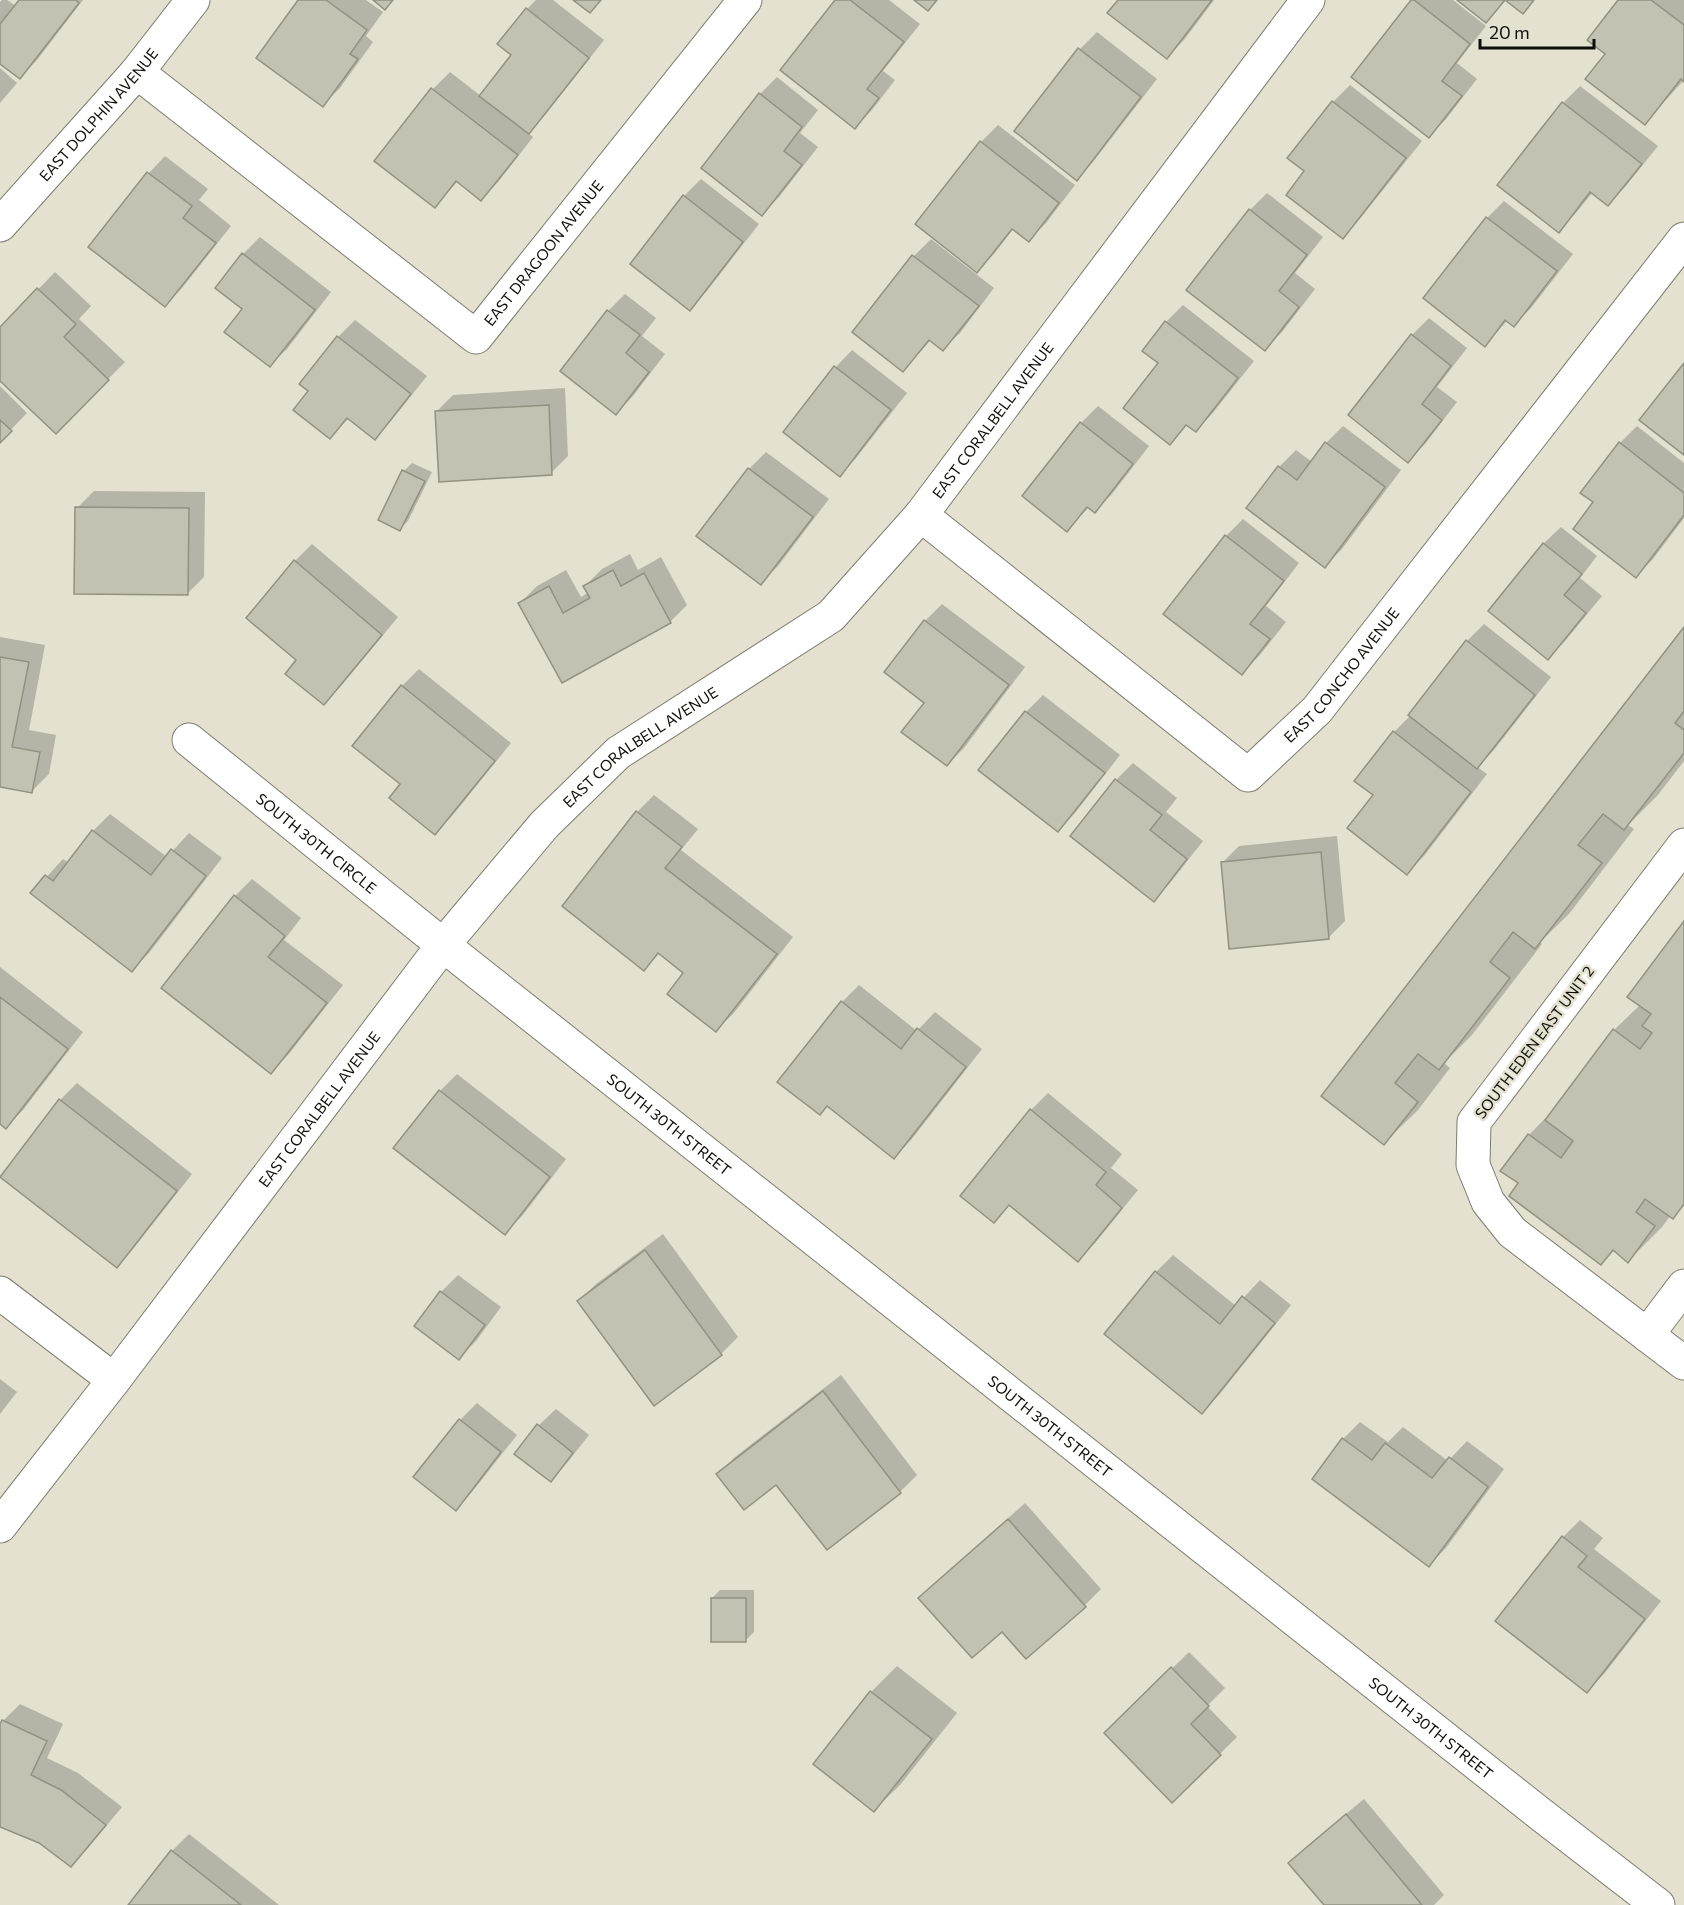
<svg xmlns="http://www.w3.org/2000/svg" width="1684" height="1905" viewBox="0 0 1684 1905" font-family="Commissioner,sans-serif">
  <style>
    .shadow { fill: #0003 }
    .building { fill: #c3c1b1; stroke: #939181; stroke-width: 1.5 }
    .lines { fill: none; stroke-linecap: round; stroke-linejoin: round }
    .minor-casing { stroke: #7e7c6c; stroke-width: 35 }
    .minor { stroke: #fff; stroke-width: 33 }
    .labels { text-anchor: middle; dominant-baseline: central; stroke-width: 5; stroke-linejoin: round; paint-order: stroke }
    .street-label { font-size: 15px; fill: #0f0f09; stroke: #e4e1d0 }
  </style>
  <rect width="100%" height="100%" fill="#e4e1d0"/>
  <g class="shadow">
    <polygon points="2,0 7,0 16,6 21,0 83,0 37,60 20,77 0,62 0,2"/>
    <polygon points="300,0 366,0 383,12 366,36 373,42 340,88 323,105"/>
    <polygon points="536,0 553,0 604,40 545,115 528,133 533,137 498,182 481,199 458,181 435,206 377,160 433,89 450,72 481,96 513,55 527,9"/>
    <polygon points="837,0 889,0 920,24 883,71 895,80 872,110 855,127"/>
    <polygon points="1119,0 1214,0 1184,40 1167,57"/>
    <polygon points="1413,0 1453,0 1486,26 1457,63 1477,79 1446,119 1429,136"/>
    <polygon points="1620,0 1684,0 1684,80 1645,123 1607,54"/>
    <polygon points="1097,32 1157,79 1093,162 1076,179 1080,49"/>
    <polygon points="0,68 17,83 0,103"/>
    <polygon points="777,77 818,110 800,133 818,147 779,197 762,214 760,94"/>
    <polygon points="1350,85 1422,141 1359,220 1342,237 1306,171 1290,158 1333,102"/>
    <polygon points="1580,86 1658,146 1625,187 1608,204 1593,192 1575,214 1558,231 1499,185 1563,103"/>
    <polygon points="998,125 1075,185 1046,223 1029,240 1014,228 994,254 977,271 981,142"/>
    <polygon points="165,156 208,189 199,200 231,226 182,288 165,305 90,247 149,173"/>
    <polygon points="701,179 759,224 706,292 690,309 632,264 684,196"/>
    <polygon points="1267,193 1323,237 1295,273 1315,289 1282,332 1265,349 1250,210"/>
    <polygon points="1504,201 1573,254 1531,308 1514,325 1508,320 1485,345 1487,218"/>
    <polygon points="260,237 331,292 287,349 270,365 244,309 243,254"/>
    <polygon points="931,239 994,288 960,333 943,349 931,340 903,370 854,332 914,256"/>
    <polygon points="55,272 91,306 79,319 125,362 56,432 0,378 0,329"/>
    <polygon points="625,294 656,318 642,336 665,354 633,396 616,413 562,371 608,311"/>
    <polygon points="1183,305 1254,361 1212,414 1196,430 1188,424 1170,443 1160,363 1166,322"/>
    <polygon points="1429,318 1467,348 1437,387 1457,402 1425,444 1408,461 1412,335"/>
    <polygon points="355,320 427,376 391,421 374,438 349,418 330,437 310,391 338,337"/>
    <polygon points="852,350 907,393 856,458 840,475 785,432 836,367"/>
    <polygon points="0,386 27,413 0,441"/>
    <polygon points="565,388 568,456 551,473 436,412 453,395"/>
    <polygon points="1098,406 1149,446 1112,494 1095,511 1089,507 1067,530 1024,496 1081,423"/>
    <polygon points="1343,426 1401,470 1342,549 1325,566 1248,508 1279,467 1296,450 1312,462 1326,443"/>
    <polygon points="1637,426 1684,463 1684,518 1653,559 1636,576 1595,502 1620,443"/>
    <polygon points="766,452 829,499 778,566 761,583 749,469"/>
    <polygon points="412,463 432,472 408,521 400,529 404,471"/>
    <polygon points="94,491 205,492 204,577 187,594 77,508"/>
    <polygon points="1243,519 1299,563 1266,606 1286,622 1259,656 1242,673 1226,536"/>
    <polygon points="1561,527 1597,556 1580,578 1602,596 1565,641 1548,658 1490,611 1544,543"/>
    <polygon points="312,544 398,617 341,686 324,703 298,659 248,618 295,561"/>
    <polygon points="630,554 638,570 661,557 687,605 670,622 562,681 520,603 537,586 566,570 581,597 589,592 585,586 602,569"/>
    <polygon points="942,604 1025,667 964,748 947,765 926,703 925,621"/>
    <polygon points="1484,624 1551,677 1494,750 1477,767 1487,774 1424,856 1407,873 1375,795 1394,732 1411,715 1467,641"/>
    <polygon points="1684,629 1684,761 1658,795 1628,825 1634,829 1569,914 1540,942 1542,944 1472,1035 1444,1063 1450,1068 1418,1110 1384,1143 1324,1096"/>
    <polygon points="0,637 45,645 29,730 56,735 49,774 32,791 0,785"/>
    <polygon points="419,669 511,743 452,816 435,833 402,784 354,746 402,686"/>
    <polygon points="1043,695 1120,755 1075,813 1058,830 981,770 1026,712"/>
    <polygon points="1133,763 1177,798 1166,812 1203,841 1170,883 1154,900 1116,780"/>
    <polygon points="654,795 698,829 681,850 793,937 733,1014 716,1030 685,973 660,953 644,969 564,906 637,812"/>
    <polygon points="110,814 167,857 189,833 222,858 149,953 132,970 32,893 63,859 69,863 93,831"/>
    <polygon points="1337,836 1345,921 1328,938 1222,863 1239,846"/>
    <polygon points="252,879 301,918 284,940 343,985 288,1055 271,1072 235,896"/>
    <polygon points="1684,924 1684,1206 1672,1217 1670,1216 1662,1227 1628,1261 1615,1250 1601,1263 1520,1183 1529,1135 1559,1104 1614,1030 1640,1005"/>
    <polygon points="0,967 83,1032 23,1110 6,1127 0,1122"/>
    <polygon points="859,985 917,1031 935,1012 982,1049 911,1140 894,1157 828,1105 820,1113 842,1002"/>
    <polygon points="457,1074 566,1159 522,1216 505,1233 440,1091"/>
    <polygon points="77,1083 192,1174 133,1249 117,1266 60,1100"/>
    <polygon points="1048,1093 1122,1154 1111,1168 1138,1190 1095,1243 1078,1260 1010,1204 993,1221 1031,1110"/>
    <polygon points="663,1234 738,1337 721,1354 579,1301 596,1284"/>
    <polygon points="1173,1255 1236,1306 1260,1280 1291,1305 1219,1395 1202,1412 1156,1272"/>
    <polygon points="458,1275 501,1307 476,1341 459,1358 441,1292"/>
    <polygon points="841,1375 917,1475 900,1492 777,1483 718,1474 735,1457"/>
    <polygon points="0,1379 17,1392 0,1414"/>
    <polygon points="477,1403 517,1435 472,1492 456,1509 460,1420"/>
    <polygon points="556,1409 589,1435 567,1463 550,1480 539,1425"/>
    <polygon points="1360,1422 1388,1442 1403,1427 1448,1461 1467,1441 1504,1469 1446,1548 1429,1565 1343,1439"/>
    <polygon points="1025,1503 1101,1589 1084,1606 1003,1630 920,1598"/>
    <polygon points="1580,1520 1603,1538 1594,1549 1661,1601 1604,1674 1587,1691 1563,1537"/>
    <polygon points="720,1590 754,1590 754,1632 746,1640 712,1598"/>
    <polygon points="1189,1652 1225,1688 1207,1706 1237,1737 1172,1801 1106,1733"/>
    <polygon points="897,1666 957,1713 900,1785 874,1810 815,1764 871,1692"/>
    <polygon points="20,1704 63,1724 47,1758 78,1773 122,1807 88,1848 71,1865 40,1842 0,1825 0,1728 3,1721"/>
    <polygon points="1364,1799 1444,1895 1434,1905 1326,1905 1290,1863 1307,1846"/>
    <polygon points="189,1834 279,1905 130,1905 172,1851"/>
  </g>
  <g class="building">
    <polygon points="19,0 76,0 79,3 20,79 0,64 0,24"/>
    <polygon points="298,0 326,0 367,30 350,54 358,59 323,107 256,58"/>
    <polygon points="373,0 393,0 385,10"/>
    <polygon points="573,0 601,0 590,13"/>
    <polygon points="835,0 850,0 904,42 867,89 879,98 855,129 780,70"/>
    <polygon points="914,0 937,0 928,11"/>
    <polygon points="1118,0 1212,0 1167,59 1107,13"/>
    <polygon points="1411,0 1414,0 1470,44 1442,81 1462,96 1429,138 1351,77"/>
    <polygon points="1457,0 1505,0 1486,23"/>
    <polygon points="1505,0 1534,0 1523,14"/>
    <polygon points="1618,0 1651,0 1684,25 1684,82 1681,79 1645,125 1585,79 1605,54 1587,40"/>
    <polygon points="526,8 589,58 529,134 479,96 511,55 497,44"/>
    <polygon points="1078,48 1141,97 1077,181 1014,131"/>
    <polygon points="431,88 518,155 481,201 456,181 435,208 374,161"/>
    <polygon points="759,93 802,127 784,151 802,165 762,216 701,168"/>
    <polygon points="1332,101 1406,158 1343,239 1286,195 1304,171 1287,158"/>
    <polygon points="1562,102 1642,164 1608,206 1590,192 1559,233 1497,185"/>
    <polygon points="980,141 1059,203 1029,242 1012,229 977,273 915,224"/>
    <polygon points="147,172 192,206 183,218 216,243 165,307 88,247"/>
    <polygon points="683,195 743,242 690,311 630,264"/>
    <polygon points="1249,209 1307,255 1279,291 1299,307 1265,351 1186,290"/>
    <polygon points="1486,217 1557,271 1514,327 1505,320 1485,347 1423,298"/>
    <polygon points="242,253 315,310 270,367 224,332 242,309 215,288"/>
    <polygon points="912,255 979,306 943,351 929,340 903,372 852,332"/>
    <polygon points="37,288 76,324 64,337 109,380 56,434 0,381 0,327"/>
    <polygon points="607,310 640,335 626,353 649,372 616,415 560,371"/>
    <polygon points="1165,321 1238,378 1196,432 1186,425 1170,445 1123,408 1158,363 1142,351"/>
    <polygon points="1411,334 1451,366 1422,404 1442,420 1408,463 1348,415"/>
    <polygon points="337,336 411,394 375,440 347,418 330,439 293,410 308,391 299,384"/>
    <polygon points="1684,363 1684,455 1639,420"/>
    <polygon points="834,366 891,410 840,477 783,432"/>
    <polygon points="549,405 552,475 439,482 435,411"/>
    <polygon points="0,420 12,431 0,443"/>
    <polygon points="1080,422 1133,464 1095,513 1087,507 1067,532 1022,496"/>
    <polygon points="1325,442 1385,487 1325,568 1246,508 1278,466 1297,480"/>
    <polygon points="1619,442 1684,493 1684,515 1636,578 1573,529 1593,502 1580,493"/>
    <polygon points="748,468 813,517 761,585 696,536"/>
    <polygon points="402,470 425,481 400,531 378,520"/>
    <polygon points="75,507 189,508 188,595 74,594"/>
    <polygon points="1225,535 1284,581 1250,624 1270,639 1242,675 1163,614"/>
    <polygon points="1543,543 1582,574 1564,595 1586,613 1548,660 1488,611"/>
    <polygon points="294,560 382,635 324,705 285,674 296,660 246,618"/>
    <polygon points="613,570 621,586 644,573 671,623 562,683 518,603 549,586 563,613 590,598 583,586"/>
    <polygon points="924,620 1009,685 947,766 901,732 924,703 884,672"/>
    <polygon points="1684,627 1684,711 1675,723 1684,730 1684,753 1624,830 1603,814 1578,845 1602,863 1535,949 1513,932 1490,962 1510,978 1439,1070 1418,1054 1395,1083 1418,1102 1384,1145 1321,1096"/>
    <polygon points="1466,640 1535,695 1477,769 1408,715"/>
    <polygon points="0,657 29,662 12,747 40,752 32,793 0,787"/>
    <polygon points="401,685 495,761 435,835 389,798 400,784 352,746"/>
    <polygon points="1025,711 1105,773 1058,832 978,770"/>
    <polygon points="1393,731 1471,792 1407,875 1347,828 1373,795 1354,781"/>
    <polygon points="1115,779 1162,815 1150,830 1187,859 1154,902 1070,836"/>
    <polygon points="636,811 682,847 665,868 777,954 716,1032 667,994 683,973 658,953 644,971 562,906"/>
    <polygon points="92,830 151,875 171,849 206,876 132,972 30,893 45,875 53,881"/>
    <polygon points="1321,852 1329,939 1229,949 1221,862"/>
    <polygon points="234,895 285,936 268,957 327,1003 271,1074 161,988"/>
    <polygon points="1684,921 1684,1204 1673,1219 1645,1199 1636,1212 1655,1226 1628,1263 1613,1250 1601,1265 1509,1196 1518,1183 1500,1171 1528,1134 1561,1158 1573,1141 1545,1120 1613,1029 1640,1049 1652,1033 1642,1026 1651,1014 1627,997"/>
    <polygon points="0,997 68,1049 6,1129 0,1124"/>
    <polygon points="841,1001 901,1049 917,1028 966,1067 894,1159 827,1106 820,1115 777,1082"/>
    <polygon points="439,1090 550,1177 505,1235 393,1148"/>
    <polygon points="59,1099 177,1191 117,1268 0,1177"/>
    <polygon points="1030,1109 1106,1172 1096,1185 1122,1208 1078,1262 1009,1205 994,1223 960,1196"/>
    <polygon points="645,1250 722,1355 654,1406 577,1301"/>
    <polygon points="1155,1271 1220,1324 1242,1296 1275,1323 1202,1414 1104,1334"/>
    <polygon points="440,1291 485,1325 459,1360 414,1326"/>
    <polygon points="823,1391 901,1493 827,1550 776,1485 744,1510 716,1474"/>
    <polygon points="459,1419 501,1452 456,1511 413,1477"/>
    <polygon points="537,1424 573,1453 551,1482 514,1454"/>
    <polygon points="1342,1438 1372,1460 1385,1443 1432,1478 1449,1457 1488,1487 1429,1567 1312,1479"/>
    <polygon points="1008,1519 1086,1607 1026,1659 1002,1632 972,1658 918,1598"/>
    <polygon points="1562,1536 1587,1556 1578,1567 1645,1619 1587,1693 1495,1621"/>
    <rect x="711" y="1598" width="35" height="44"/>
    <polygon points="1171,1667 1209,1706 1191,1724 1221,1755 1172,1803 1104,1733"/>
    <polygon points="870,1691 932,1739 874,1812 813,1764"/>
    <polygon points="2,1720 47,1741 31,1775 61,1790 106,1825 71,1867 39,1843 0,1827 0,1724"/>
    <polygon points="1346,1814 1422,1905 1324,1905 1288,1863"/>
    <polygon points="171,1850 241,1905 128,1905"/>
  </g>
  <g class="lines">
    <defs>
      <g id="minor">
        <path id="s1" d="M137 72 476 337 745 0"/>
        <path id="s2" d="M0 225 137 72 193 0"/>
        <path id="s3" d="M921 515 1248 775 1317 710 1684 239"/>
        <path id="s4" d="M189 740 443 945 1539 1813 1658 1905"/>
        <polyline points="1684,845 1474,1122 1473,1165 1488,1202 1512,1232 1684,1363"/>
        <polyline points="0,1293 114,1380"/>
        <polyline points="1647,1335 1684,1286"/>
        <path id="s5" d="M0 1526 114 1380 443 945 544 825 618 753 831 616 921 515 1308 0"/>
      </g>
    </defs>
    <use href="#minor" class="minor-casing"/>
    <use href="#minor" class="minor"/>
  </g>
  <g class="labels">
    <g class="street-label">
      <text stroke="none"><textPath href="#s2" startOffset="148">EAST DOLPHIN AVENUE</textPath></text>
      <text stroke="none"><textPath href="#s1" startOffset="538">EAST DRAGOON AVENUE</textPath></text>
      <text stroke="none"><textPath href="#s5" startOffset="1498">EAST CORALBELL AVENUE</textPath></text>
      <text stroke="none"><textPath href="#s3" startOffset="555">EAST CONCHO AVENUE</textPath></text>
      <text stroke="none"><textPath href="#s5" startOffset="1012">EAST CORALBELL AVENUE</textPath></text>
      <text stroke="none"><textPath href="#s4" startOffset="164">SOUTH 30TH CIRCLE</textPath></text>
      <text transform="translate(1534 1042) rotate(-53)">SOUTH EDEN EAST UNIT 2</text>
      <text stroke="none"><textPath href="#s5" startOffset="525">EAST CORALBELL AVENUE</textPath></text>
      <text stroke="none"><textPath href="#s4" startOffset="615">SOUTH 30TH STREET</textPath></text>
      <text stroke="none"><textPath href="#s4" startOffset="1101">SOUTH 30TH STREET</textPath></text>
      <text stroke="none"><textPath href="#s4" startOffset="1587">SOUTH 30TH STREET</textPath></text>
    </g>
  </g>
  <path d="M1480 39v9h114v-9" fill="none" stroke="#0f0f09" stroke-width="3"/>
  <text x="1489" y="39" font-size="18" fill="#0f0f09" stroke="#e4e1d0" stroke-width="4.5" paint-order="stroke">20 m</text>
</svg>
